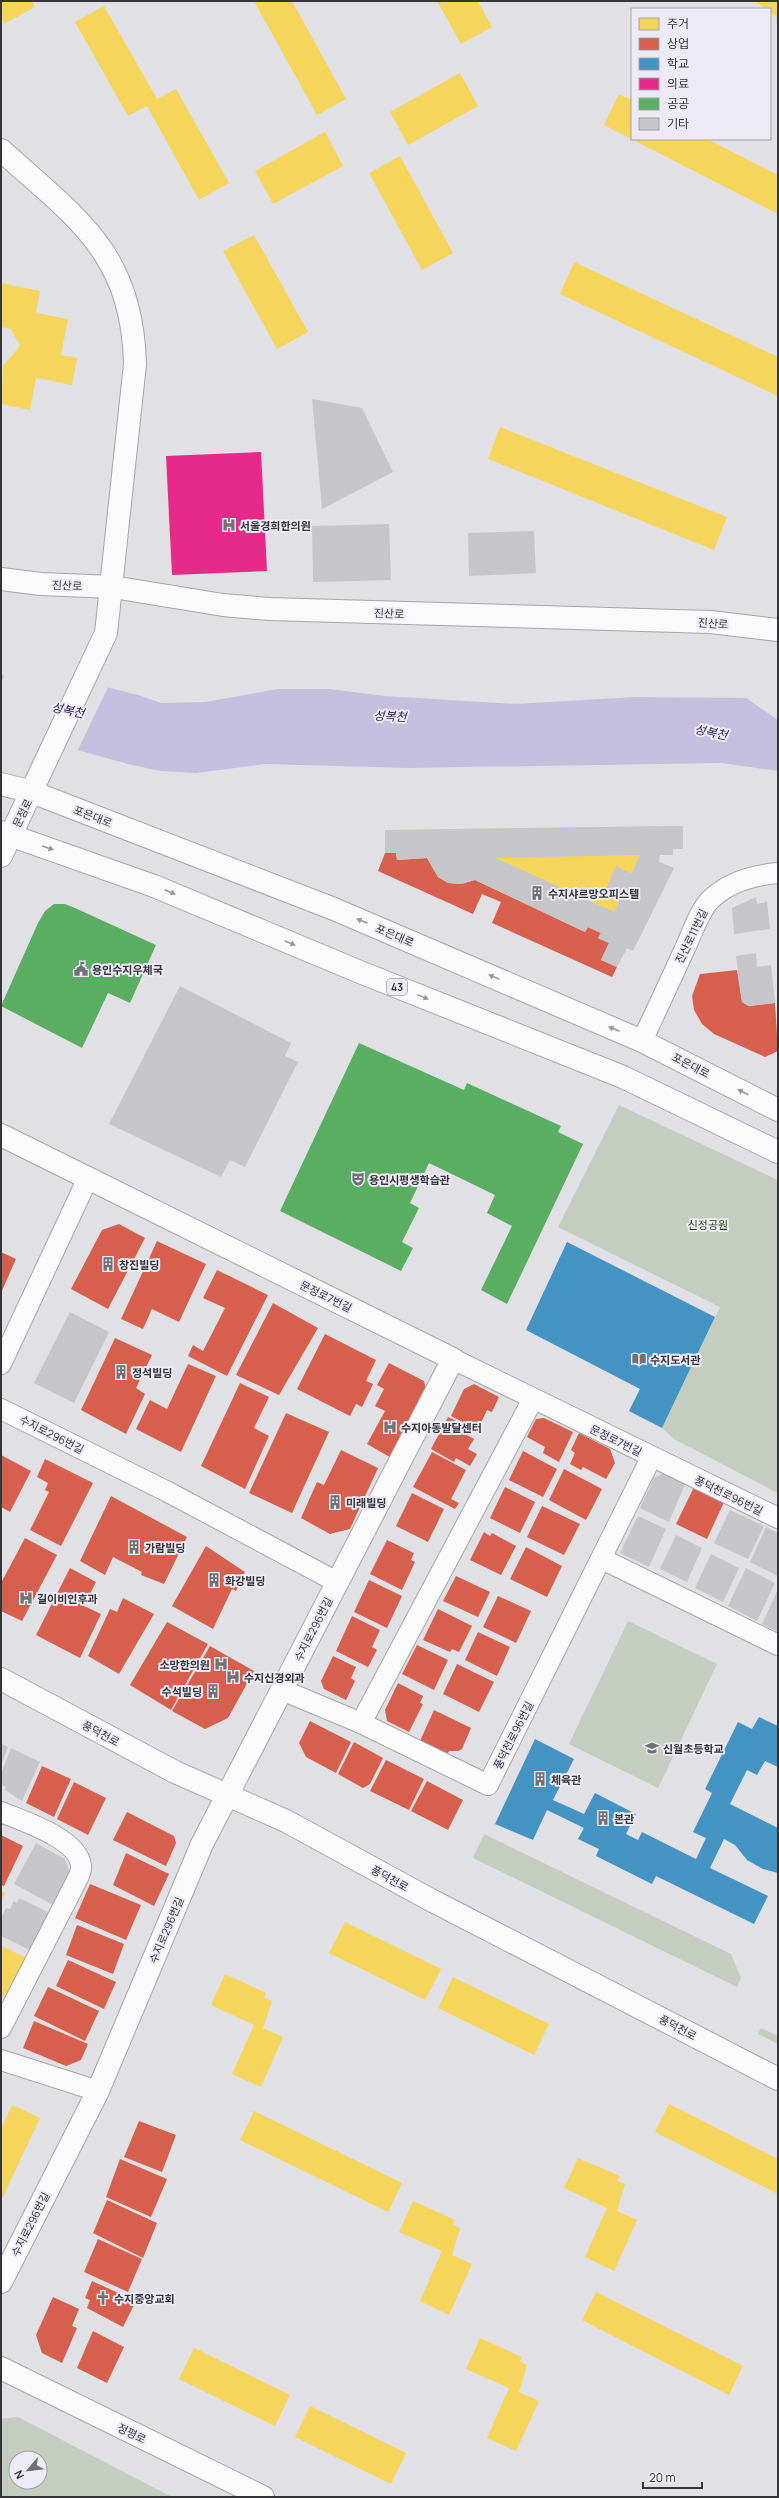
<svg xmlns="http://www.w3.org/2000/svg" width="779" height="2498" viewBox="0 0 779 2498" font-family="Manrope,'Noto Sans KR',sans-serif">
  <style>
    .green { fill: #c4cdc0; fill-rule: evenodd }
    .water { fill: #c4bfde }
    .pier { fill: #e0e0e5 }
    .homes { fill: #f6d55c }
    .shops { fill: #d6604d }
    .schools { fill: #4393c3 }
    .health { fill: #e7298a }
    .public { fill: #5aae61 }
    .building { fill: #c6c5ca; fill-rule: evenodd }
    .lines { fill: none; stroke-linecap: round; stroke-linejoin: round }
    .minor-casing { stroke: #a6a6aa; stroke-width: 22 }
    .tertiary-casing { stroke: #a6a6aa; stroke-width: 24 }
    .secondary-casing { stroke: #a6a6aa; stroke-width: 24 }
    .primary-casing { stroke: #a6a6aa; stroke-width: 24 }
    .minor { stroke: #fafafb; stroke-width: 20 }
    .tertiary { stroke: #fafafb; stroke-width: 22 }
    .secondary { stroke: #fafafb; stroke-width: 22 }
    .primary { stroke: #fafafb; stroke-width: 22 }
    .oneway { fill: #98979a }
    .labels { text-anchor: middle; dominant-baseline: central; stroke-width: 4; stroke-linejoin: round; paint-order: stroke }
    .shield { fill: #eceaf5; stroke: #6c6b71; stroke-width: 1 }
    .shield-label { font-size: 10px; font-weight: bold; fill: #353438 }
    .poi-label { font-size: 11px; font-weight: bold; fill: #353438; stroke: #eceaf5; text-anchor: start }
    .street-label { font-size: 11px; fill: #353438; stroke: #eceaf5 }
    .park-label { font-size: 11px; fill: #284308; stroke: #eceaf5 }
    .water-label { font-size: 12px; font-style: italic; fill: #2f2154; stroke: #eceaf5 }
  </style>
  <rect width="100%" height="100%" fill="#e0e0e5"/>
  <g class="green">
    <polygon points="619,1105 778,1180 778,1493 674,1439 662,1428 720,1307 558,1227"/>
    <polygon points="628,1621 717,1664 658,1788 569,1744"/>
    <polygon points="484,1834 731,1954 741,1978 737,1987 473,1858"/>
    <polygon points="761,2028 778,2036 778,2044 758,2034"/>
    <path d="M18 2417 172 2497H1V2419ZM16 2458H40V2482H16Z"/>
  </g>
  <polygon class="water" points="1,675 63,676 138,695 161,703 205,702 278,689 329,689 385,696 515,704 634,697 746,698 778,720 778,771 721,763 408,768 266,764 196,773 160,771 128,764 1,729"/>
  <polygon class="pier" points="5,673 63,674 109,685 77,752 1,731 1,683"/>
  <g class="homes">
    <polygon points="1,1 32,1 35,7 4,24 1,17"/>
    <polygon points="254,1 292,1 346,99 317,115"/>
    <polygon points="437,1 478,1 492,27 461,44"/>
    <polygon points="755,1 778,1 778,18 770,12 770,9 766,9"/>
    <polygon points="104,6 157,99 176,89 229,183 199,200 147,106 128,116 75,22"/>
    <polygon points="460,73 478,106 408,145 390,112"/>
    <polygon points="619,94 632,100 632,139 707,139 778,175 778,214 604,125"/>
    <polygon points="325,132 343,166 273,204 255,171"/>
    <polygon points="400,156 453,253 422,270 369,173"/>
    <polygon points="254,235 308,332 277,349 223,251"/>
    <polygon points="574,262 778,357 778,396 560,294"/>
    <polygon points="1,283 40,291 36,313 68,319 61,355 77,358 72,385 36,378 30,410 1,404 3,366 20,346 11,329 1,327"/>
    <polygon points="500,427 727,517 714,550 488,459"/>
    <polygon points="683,826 683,849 673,849 673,855 660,855 659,862 674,868 633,951 627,948 617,967 601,960 609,943 598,938 601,933 588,927 585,932 475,880 461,884 448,883 438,877 427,858 397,860 396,853 385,853 385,830"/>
    <polygon points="1,1891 5,1893 1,1902"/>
    <polygon points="345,1922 441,1969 425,2000 329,1953"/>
    <polygon points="1,1946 27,1958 9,1998 1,1995"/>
    <polygon points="225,1974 266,1993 264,1998 272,2001 263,2028 283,2037 261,2087 232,2074 254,2025 211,2005"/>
    <polygon points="453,1977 549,2024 534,2055 438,2008"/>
    <polygon points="669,2104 778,2159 778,2194 655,2132"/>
    <polygon points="12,2105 40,2118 1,2201 1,2129"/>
    <polygon points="254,2111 402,2183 388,2212 240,2140"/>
    <polygon points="578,2158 620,2176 617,2181 625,2184 617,2211 637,2220 614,2271 585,2257 607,2208 564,2188"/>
    <polygon points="413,2201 455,2220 453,2225 460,2228 452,2255 472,2264 449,2315 420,2301 442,2251 399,2232"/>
    <polygon points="596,2292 743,2366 729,2395 582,2320"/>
    <polygon points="480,2338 522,2357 520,2361 527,2365 519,2392 539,2401 516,2451 487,2438 509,2388 466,2369"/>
    <polygon points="194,2348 290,2395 275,2426 179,2379"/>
    <polygon points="310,2406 406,2453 391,2484 295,2437"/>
  </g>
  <g class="shops">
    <polygon points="385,853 396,853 397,860 427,858 438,877 448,883 461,884 475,880 585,932 588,927 601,933 598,938 609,943 601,960 617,967 612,977 492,923 501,902 482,894 473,914 378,871"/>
    <polygon points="737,970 742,1002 749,1006 775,1003 778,1051 765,1057 714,1034 702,1024 694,1010 692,996 700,974"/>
    <polygon points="119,1224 145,1238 108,1309 71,1289 102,1230"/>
    <polygon points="157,1241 206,1264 179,1322 152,1309 143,1329 121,1319"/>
    <polygon points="1,1252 16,1259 1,1293"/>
    <polygon points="217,1270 268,1295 227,1376 188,1356 193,1345 203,1351 225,1308 203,1298"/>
    <polygon points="273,1303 318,1328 279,1395 236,1375"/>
    <polygon points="325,1334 376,1360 366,1381 373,1384 362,1407 356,1404 350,1416 297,1389"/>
    <polygon points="115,1338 152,1355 136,1388 145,1394 126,1434 81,1410"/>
    <polygon points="389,1363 424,1381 428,1397 395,1460 367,1444 385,1411 375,1406 384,1389 377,1385"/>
    <polygon points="188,1364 216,1376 181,1452 136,1429 150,1400 167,1409"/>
    <polygon points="240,1383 269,1397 254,1428 269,1436 245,1489 201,1466"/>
    <polygon points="474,1384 499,1397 492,1412 487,1410 480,1425 474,1422 472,1427 451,1416 464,1389"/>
    <polygon points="286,1413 329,1432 292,1513 249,1493"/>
    <polygon points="448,1417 470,1428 467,1435 474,1439 468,1449 477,1454 470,1466 456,1458 454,1462 431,1449"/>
    <polygon points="544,1418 573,1432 559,1462 543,1453 545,1447 527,1437 536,1419"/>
    <polygon points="579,1433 610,1449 615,1463 606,1479 583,1467 581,1470 570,1464 575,1453 571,1450"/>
    <polygon points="341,1450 378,1468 350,1529 330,1534 301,1518 317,1482 324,1485"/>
    <polygon points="523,1451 557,1469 543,1497 509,1480"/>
    <polygon points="432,1452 466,1470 451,1499 459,1503 455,1509 413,1487"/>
    <polygon points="1,1455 31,1471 10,1512 1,1507"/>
    <polygon points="45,1459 93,1483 61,1546 30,1530 49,1492 45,1490 48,1483 37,1477"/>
    <polygon points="564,1469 602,1489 586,1520 549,1500"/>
    <polygon points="505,1487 535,1502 520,1533 490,1518"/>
    <polygon points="694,1487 724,1502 707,1539 676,1524"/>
    <polygon points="412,1493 444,1509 428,1542 396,1526"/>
    <polygon points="111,1496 187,1537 164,1584 141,1575 142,1572 113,1557 105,1575 80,1561"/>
    <polygon points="542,1506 580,1524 564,1555 527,1537"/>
    <polygon points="484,1532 490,1536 492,1533 516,1546 501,1575 470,1560"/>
    <polygon points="25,1538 57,1555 22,1621 1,1611 1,1583"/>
    <polygon points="387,1540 414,1553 411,1560 415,1562 402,1590 370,1574"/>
    <polygon points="206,1546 245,1572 236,1591 232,1589 213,1629 172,1606"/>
    <polygon points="526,1547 562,1566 547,1597 510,1579"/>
    <polygon points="70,1568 96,1582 84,1606 101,1614 80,1658 36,1635"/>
    <polygon points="456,1576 490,1592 478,1617 443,1601"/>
    <polygon points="369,1580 402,1596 387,1628 354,1612"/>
    <polygon points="498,1596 531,1611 516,1643 483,1627"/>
    <polygon points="123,1598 154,1614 119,1674 88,1656 110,1609 117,1612"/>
    <polygon points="438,1609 472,1626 459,1652 452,1649 450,1652 423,1640"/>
    <polygon points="352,1616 380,1630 372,1647 377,1650 368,1667 336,1651"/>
    <polygon points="167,1622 208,1644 171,1710 130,1685"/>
    <polygon points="478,1632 510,1647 497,1676 465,1660"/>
    <polygon points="417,1645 448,1660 434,1690 402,1674"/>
    <polygon points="210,1646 254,1671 228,1718 205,1729 172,1711"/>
    <polygon points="333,1656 356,1667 351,1678 355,1681 346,1700 324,1689 321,1681"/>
    <polygon points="457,1664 494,1682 479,1712 443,1694"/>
    <polygon points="398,1683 423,1696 420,1703 423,1704 409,1732 387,1721 385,1710"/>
    <polygon points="434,1710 471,1728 462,1749 458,1751 449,1751 447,1755 420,1741"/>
    <polygon points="310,1721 351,1742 336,1773 306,1757 299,1743"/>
    <polygon points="354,1742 383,1758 370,1784 363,1788 338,1774"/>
    <polygon points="386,1760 424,1779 409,1810 370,1791"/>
    <polygon points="42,1766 71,1779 54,1817 26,1803"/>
    <polygon points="427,1781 463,1800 448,1830 411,1811"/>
    <polygon points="74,1782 106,1798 88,1835 57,1819"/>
    <polygon points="127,1812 174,1836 176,1843 166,1866 113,1840"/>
    <polygon points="1,1835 23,1846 4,1886 1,1885"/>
    <polygon points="126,1853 169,1874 154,1906 113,1885"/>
    <polygon points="90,1884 141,1905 126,1940 75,1918"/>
    <polygon points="77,1925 124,1944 113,1974 66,1955"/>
    <polygon points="68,1960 116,1982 104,2009 56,1986"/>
    <polygon points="48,1987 99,2011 85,2041 34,2016"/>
    <polygon points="34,2021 88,2044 81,2060 66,2066 23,2048"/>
    <polygon points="139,2121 176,2135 162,2172 124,2157"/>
    <polygon points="120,2159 167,2179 151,2217 106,2197"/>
    <polygon points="107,2200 157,2223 143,2258 93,2233"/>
    <polygon points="98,2239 142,2259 128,2292 84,2272"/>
    <polygon points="92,2281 136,2301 123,2327 87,2308 90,2300 85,2298"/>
    <polygon points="53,2297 79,2309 72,2326 77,2328 62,2363 42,2353 36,2335"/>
    <polygon points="93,2331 124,2347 107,2383 77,2368"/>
  </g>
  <g class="schools">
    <polygon points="567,1242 715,1317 662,1428 629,1411 640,1389 526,1330"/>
    <polygon points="759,1717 778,1726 778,1767 765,1761 757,1775 747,1770 730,1804 778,1828 778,1873 763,1869 747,1860 735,1845 724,1839 710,1868 768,1896 754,1924 656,1876 652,1884 596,1856 599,1849 578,1839 584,1828 547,1810 533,1840 495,1824 535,1739 574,1759 553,1800 584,1814 595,1793 636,1814 626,1834 638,1840 642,1832 696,1859 706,1838 693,1832 712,1793 705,1789 738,1722 752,1729"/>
  </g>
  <polygon class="health" points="261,452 267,571 172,575 166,456"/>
  <g class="public">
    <polygon points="54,904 65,904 75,908 156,945 130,1003 108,993 82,1048 1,1006 38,923 45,911"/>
    <polygon points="359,1043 464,1090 467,1083 561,1126 558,1132 583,1144 507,1304 481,1290 512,1226 487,1213 495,1195 429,1163 410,1203 419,1208 402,1242 413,1248 401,1271 280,1211"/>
  </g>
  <g class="building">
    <polygon points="312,399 362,408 393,472 322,509"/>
    <polygon points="389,524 391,580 313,582 312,526"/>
    <polygon points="534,531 536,573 469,576 468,533"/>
    <path d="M683 826V849H673V855H660L659 862 674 868 633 951 627 948 617 967 601 960 609 943 598 938 601 933 588 927 585 932 475 880 461 884 448 883 438 877 427 858 397 860 396 853H385V830ZM640 855 631 874 616 866 606 889 621 897 614 912 496 858Z"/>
    <polygon points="756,897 757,904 767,902 770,929 734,934 732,908"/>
    <polygon points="756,953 757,967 771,965 775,1003 749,1006 742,1002 736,956"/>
    <polygon points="180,986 291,1043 285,1056 298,1062 245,1167 230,1160 221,1177 109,1124"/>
    <polygon points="70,1312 109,1332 74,1403 34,1383"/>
    <polygon points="665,1472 686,1482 669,1522 640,1508 654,1478"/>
    <polygon points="730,1510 764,1526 748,1559 714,1543"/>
    <polygon points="638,1516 666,1529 649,1567 620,1553"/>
    <polygon points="766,1527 778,1533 778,1576 750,1562"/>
    <polygon points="676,1535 702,1548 687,1582 660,1569"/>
    <polygon points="711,1554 739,1568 723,1602 695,1588"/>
    <polygon points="746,1568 775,1583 757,1621 728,1606"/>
    <polygon points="778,1589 778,1632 762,1624"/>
    <polygon points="1,1743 8,1747 1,1765"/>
    <polygon points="11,1748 40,1762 22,1801 5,1790 6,1787 1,1784 1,1774"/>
    <polygon points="36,1843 65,1859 71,1875 55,1906 14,1884"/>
    <polygon points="19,1898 52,1914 34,1952 1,1936 1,1919 6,1908 10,1909 14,1901 17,1903"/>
  </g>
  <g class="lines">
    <defs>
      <g id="minor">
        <path d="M642 1041C657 1009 672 977 686 946 693 931 699 912 710 900 728 882 755 875 778 873"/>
        <polyline points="453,1359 778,1518"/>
        <polyline points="1,1364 88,1178"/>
        <polyline points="1,1409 168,1492 337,1582"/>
        <polyline points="602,1559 778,1645"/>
        <polyline points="282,1690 361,1723 488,1785 651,1458"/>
        <polyline points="361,1723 533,1399"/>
        <path d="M1 1812C23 1821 79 1839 81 1866 82 1870 79 1875 78 1878L1 2028"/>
        <polyline points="1,2060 98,2091"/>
      </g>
      <g id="tertiary">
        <path d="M1 150C77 219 132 252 135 364L106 633 1 856"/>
        <polyline points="1,579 41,584 113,587 223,605 269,609 710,622 778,630"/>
        <polyline points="1,1135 453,1359 202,1844 98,2091 1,2282"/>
        <polyline points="1,2368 263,2497"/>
      </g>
      <polyline id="secondary" points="1,1679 175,1772 286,1821 429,1899 778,2079"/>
      <g id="primary">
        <polyline points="1,784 32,792 334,909 642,1041 778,1110"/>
        <polyline points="1,832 154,886 360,972 623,1077 778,1152"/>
      </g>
    </defs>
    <use href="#minor" class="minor-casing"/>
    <use href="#tertiary" class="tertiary-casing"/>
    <use href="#secondary" class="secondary-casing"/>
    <use href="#primary" class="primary-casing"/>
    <use href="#minor" class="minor"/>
    <use href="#tertiary" class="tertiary"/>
    <use href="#secondary" class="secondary"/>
    <use href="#primary" class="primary"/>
  </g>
  <defs><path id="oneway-solid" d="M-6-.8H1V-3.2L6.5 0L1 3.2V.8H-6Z"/></defs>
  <g class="oneway">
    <use href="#oneway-solid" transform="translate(48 848) rotate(19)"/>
    <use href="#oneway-solid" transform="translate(170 892) rotate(23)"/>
    <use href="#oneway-solid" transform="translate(362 921) rotate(-157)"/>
    <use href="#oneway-solid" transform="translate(290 943) rotate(23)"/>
    <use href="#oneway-solid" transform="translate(494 977) rotate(-157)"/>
    <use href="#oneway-solid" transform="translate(423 997) rotate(22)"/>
    <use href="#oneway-solid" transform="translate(614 1029) rotate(-157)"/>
    <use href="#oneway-solid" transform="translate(743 1092) rotate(-153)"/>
  </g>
  <defs>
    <symbol id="hospital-bare" viewBox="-9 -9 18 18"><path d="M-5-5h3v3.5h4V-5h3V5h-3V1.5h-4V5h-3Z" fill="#717075" stroke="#eceaf5" stroke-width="2.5" paint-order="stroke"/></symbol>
    <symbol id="building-bare" viewBox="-9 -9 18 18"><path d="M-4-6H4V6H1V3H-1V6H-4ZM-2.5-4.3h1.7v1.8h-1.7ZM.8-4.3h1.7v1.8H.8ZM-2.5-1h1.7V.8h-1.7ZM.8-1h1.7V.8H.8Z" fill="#717075" stroke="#eceaf5" stroke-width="2.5" paint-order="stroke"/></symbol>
    <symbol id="civic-bare" viewBox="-9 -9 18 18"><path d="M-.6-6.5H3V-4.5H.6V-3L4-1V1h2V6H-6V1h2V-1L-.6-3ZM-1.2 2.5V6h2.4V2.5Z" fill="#717075" stroke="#eceaf5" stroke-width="2.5" paint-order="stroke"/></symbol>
    <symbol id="theatre-bare" viewBox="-9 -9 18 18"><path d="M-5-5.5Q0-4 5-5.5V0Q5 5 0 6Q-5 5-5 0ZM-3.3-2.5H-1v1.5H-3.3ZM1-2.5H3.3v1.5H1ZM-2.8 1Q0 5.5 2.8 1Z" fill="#717075" stroke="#eceaf5" stroke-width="2.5" paint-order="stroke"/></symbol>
    <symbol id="library-bare" viewBox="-9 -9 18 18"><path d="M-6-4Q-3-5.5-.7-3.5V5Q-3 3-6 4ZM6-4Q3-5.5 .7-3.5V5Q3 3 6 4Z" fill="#717075" stroke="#eceaf5" stroke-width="2.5" paint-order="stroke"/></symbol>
    <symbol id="school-bare" viewBox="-9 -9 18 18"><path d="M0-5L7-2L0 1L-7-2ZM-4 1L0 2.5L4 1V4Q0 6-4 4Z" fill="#717075" stroke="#eceaf5" stroke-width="2.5" paint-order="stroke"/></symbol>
    <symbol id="church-bare" viewBox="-9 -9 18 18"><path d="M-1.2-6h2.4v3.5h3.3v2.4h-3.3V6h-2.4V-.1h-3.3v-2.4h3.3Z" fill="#717075" stroke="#eceaf5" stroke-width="2.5" paint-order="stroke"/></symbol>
  </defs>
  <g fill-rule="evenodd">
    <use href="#hospital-bare" x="219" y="515" width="20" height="20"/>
    <use href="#building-bare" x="527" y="883" width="20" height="20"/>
    <use href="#civic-bare" x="71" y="959" width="20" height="20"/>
    <use href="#theatre-bare" x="348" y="1169" width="20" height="20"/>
    <use href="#building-bare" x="98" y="1254" width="20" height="20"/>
    <use href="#library-bare" x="629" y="1349" width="20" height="20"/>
    <use href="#building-bare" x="111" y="1362" width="20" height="20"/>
    <use href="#hospital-bare" x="380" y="1417" width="20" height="20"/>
    <use href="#building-bare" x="325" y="1492" width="20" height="20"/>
    <use href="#building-bare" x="124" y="1537" width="20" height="20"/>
    <use href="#building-bare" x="204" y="1570" width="20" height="20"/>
    <use href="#hospital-bare" x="16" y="1588" width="20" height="20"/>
    <use href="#hospital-bare" x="211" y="1654" width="20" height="20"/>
    <use href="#hospital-bare" x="223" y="1667" width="20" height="20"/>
    <use href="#building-bare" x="203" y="1681" width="20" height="20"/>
    <use href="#school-bare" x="642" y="1738" width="20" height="20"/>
    <use href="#building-bare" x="530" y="1769" width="20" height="20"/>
    <use href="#building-bare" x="593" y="1808" width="20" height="20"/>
    <use href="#church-bare" x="93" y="2288" width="20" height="20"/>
  </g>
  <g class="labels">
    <rect class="shield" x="387" y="979" width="20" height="16" rx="3"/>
    <g class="shield-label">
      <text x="397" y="987">43</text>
    </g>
    <g class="poi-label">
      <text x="240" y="525">서울경희한의원</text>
      <text x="548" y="893">수지샤르망오피스텔</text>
      <text x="92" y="969">용인수지우체국</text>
      <text x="369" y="1179">용인시평생학습관</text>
      <text x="119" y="1264">창진빌딩</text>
      <text x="650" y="1359">수지도서관</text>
      <text x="132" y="1372">정석빌딩</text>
      <text x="401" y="1427">수지아동발달센터</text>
      <text x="346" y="1502">미래빌딩</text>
      <text x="145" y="1547">가람빌딩</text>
      <text x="225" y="1580">화강빌딩</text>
      <text x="37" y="1598">길이비인후과</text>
      <text x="210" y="1664" text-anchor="end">소망한의원</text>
      <text x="244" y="1677">수지신경외과</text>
      <text x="202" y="1691" text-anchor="end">수석빌딩</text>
      <text x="663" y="1748">신월초등학교</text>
      <text x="551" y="1779">체육관</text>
      <text x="614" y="1818">본관</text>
      <text x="114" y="2298">수지중앙교회</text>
    </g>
    <g class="street-label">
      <text transform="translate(67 585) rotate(2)">진산로</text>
      <text transform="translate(389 613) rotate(2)">진산로</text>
      <text transform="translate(713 623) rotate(4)">진산로</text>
      <text transform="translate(22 813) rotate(-64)">문정로</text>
      <text transform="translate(93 816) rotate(21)">포은대로</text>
      <text transform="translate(395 935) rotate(23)">포은대로</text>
      <text transform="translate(691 936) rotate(-64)">진산로11번길</text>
      <text transform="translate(691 1065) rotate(27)">포은대로</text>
      <text transform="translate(326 1296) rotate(26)">문정로7번길</text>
      <text transform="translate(52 1434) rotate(27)">수지로296번길</text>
      <text transform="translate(616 1440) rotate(26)">문정로7번길</text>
      <text transform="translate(729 1495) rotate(26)">풍덕천로96번길</text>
      <text transform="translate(313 1629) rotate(-63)">수지로296번길</text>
      <text transform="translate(101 1733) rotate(28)">풍덕천로</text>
      <text transform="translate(513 1735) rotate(-63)">풍덕천로96번길</text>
      <text transform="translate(390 1878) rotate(29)">풍덕천로</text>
      <text transform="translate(166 1930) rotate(-67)">수지로296번길</text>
      <text transform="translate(678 2027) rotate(28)">풍덕천로</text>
      <text transform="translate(30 2224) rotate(-63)">수지로296번길</text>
      <text transform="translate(132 2433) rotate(26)">정평로</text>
    </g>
    <g class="park-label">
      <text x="708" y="1224">신정공원</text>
    </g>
    <g class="water-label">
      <text transform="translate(68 710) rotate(12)">성복천</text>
      <text transform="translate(390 716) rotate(3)">성복천</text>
      <text transform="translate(711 732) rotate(12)">성복천</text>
    </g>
  </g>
  <rect width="779" height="2498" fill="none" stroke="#353438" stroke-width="4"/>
  <rect x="631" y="8" width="140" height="132" fill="#eceaf5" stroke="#a3a1a9"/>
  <rect x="639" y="18" width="20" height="12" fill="#f6d55c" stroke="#a3a1a9"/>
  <text x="667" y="28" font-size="12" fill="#353438">주거</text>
  <rect x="639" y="38" width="20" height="12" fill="#d6604d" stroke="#a3a1a9"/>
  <text x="667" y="48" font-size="12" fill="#353438">상업</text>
  <rect x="639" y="58" width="20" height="12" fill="#4393c3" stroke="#a3a1a9"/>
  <text x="667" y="68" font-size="12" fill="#353438">학교</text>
  <rect x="639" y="78" width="20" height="12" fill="#e7298a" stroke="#a3a1a9"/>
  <text x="667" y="88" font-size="12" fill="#353438">의료</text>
  <rect x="639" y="98" width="20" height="12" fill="#5aae61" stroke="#a3a1a9"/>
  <text x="667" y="108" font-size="12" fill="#353438">공공</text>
  <rect x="639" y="118" width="20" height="12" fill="#c6c5ca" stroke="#a3a1a9"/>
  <text x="667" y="128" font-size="12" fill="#353438">기타</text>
  <g transform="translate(28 2470) rotate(242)"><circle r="19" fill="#eceaf5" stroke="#a3a1a9"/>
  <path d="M0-3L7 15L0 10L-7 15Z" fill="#717075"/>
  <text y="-6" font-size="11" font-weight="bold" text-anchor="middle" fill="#353438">N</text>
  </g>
  <path d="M643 2482v6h59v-6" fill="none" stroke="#353438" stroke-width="2"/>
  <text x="649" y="2482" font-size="12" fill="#353438" stroke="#eceaf5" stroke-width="3" paint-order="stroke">20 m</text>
</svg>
